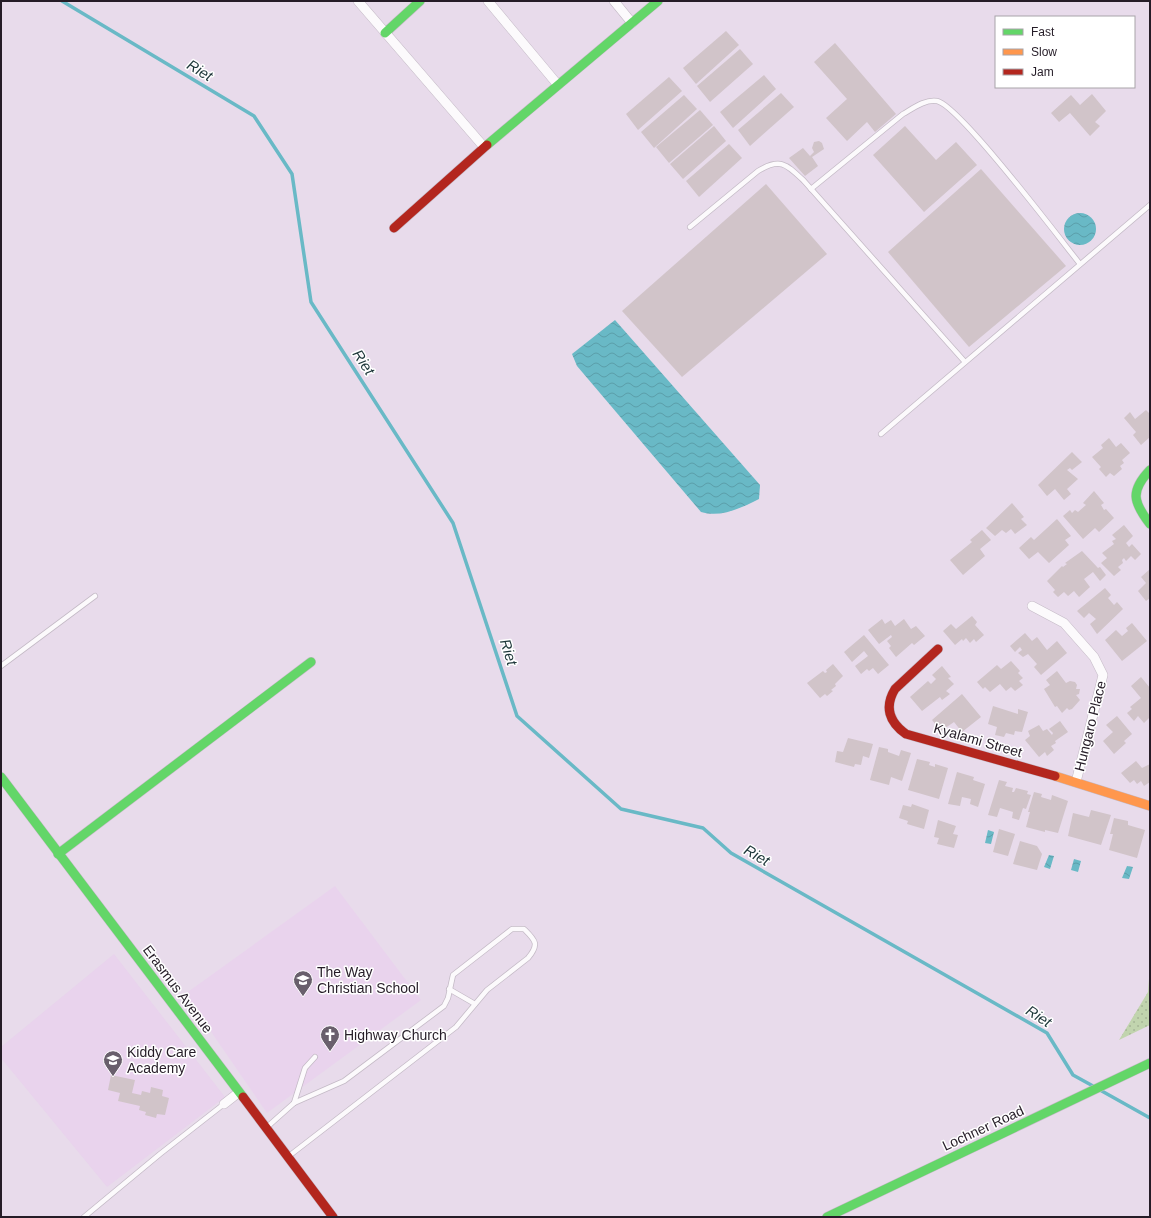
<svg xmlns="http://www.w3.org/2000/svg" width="1151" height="1218" viewBox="0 0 1151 1218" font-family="Arial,sans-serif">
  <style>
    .built { fill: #e9d3ed }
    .grass { fill: url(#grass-dots) }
    .water { fill: url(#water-waves) }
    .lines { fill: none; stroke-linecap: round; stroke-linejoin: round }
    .stream { stroke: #69b9c6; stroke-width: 3.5 }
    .building { fill: #d1c4c9 }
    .lane-casing { stroke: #c4bac6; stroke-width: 6 }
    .street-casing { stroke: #c4bac6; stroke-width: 10 }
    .fast-casing { stroke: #c4bac6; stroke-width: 10 }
    .slow-casing { stroke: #c4bac6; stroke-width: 10 }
    .jam-casing { stroke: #c4bac6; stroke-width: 10 }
    .lane { stroke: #fcfafc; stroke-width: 4.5 }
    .street { stroke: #fcfafc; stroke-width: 9 }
    .fast { stroke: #63d668; stroke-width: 9 }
    .slow { stroke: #ff974d; stroke-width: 9 }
    .jam { stroke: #b3261e; stroke-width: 9 }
    .labels { text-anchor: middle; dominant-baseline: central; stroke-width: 3; stroke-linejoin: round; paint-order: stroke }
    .street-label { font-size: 14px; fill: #251c27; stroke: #fff }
    .poi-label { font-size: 14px; fill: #251c27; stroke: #fff; text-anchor: start }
    .water-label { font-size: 15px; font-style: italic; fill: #1d3639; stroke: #fff }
  </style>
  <defs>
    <pattern id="grass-dots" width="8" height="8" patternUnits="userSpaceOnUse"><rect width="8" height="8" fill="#c1d4ae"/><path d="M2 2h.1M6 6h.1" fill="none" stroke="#a6b596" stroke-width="1.8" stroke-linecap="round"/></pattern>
    <pattern id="water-waves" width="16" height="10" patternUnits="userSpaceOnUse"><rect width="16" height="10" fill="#69b9c6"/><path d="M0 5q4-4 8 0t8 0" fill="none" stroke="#5b9eaa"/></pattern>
  </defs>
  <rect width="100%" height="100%" fill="#e8dbeb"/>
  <g class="built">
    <polygon points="335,886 421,1000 267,1113 185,994"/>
    <polygon points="114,954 225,1097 107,1187 1,1058 1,1047"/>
  </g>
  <polygon class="grass" points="1150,965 1150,1025 1119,1040 1148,992"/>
  <g class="water">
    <circle cx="1080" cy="229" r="16"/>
    <path d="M615 320 760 485 759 499C741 508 721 518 701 512L577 366 572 354Z"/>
    <polygon points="988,830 994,832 991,844 985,843"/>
    <polygon points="1049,855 1054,856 1050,869 1044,867"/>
    <polygon points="1074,859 1081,861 1078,872 1071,870"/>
    <polygon points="1127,866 1133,867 1129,879 1122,878"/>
  </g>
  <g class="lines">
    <g class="stream">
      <polyline points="62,1 254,116 292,174 311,302 453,523 517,716 621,809 703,828 731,853 1047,1033 1073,1075 1093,1086"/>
      <polyline points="1100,1090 1150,1118"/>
    </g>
  </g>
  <g class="building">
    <polygon points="726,31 739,45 696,84 683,68"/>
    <polygon points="835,43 896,114 875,132 867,122 847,141 826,118 847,99 814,62"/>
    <polygon points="740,49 753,64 710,102 697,86"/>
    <polygon points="764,75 776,89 733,128 720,112"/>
    <polygon points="669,77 682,91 638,130 626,114"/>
    <polygon points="781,93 794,107 750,146 738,130"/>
    <polygon points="1092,94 1106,111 1095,122 1100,126 1090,136 1070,113 1059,122 1051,113 1071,95 1080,105"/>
    <polygon points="684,95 697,109 654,148 641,132"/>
    <polygon points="700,110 713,125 669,163 656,147"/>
    <polygon points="714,126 726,141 683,179 670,164"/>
    <polygon points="905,126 936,160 956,142 977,165 924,212 873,155"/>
    <polygon points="819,141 822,143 824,149 812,157 818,166 805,176 789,158 803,148 810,156 814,152 812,148 814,142"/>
    <polygon points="729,144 742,158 699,197 686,181"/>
    <polygon points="981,169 1066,266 969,347 888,252"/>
    <polygon points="766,184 827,254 682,377 622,311"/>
    <polygon points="1146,410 1150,414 1150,437 1141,445 1133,435 1136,432 1124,418 1130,412 1135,419"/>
    <polygon points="1109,438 1116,447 1121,443 1130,453 1122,460 1124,463 1120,466 1122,469 1114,476 1110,473 1106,477 1099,469 1101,467 1092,457 1103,448 1101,445"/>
    <polygon points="1072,452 1082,462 1072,470 1070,468 1067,470 1078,479 1067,489 1071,494 1064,500 1055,489 1047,496 1038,485"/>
    <polygon points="1094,491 1104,503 1101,505 1104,510 1106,509 1114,518 1099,532 1095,528 1083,539 1063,516 1070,510 1072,513 1075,510 1078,512 1086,505 1083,503"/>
    <polygon points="1012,503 1024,517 1021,519 1027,525 1015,534 1011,529 1006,533 1002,530 995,536 986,528"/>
    <polygon points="1057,519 1071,536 1065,540 1069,545 1049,563 1038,552 1029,559 1019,548 1031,537 1034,540"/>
    <polygon points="1124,525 1133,536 1126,543 1129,547 1132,544 1141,554 1135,560 1131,556 1126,561 1124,558 1122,560 1123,563 1118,567 1121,570 1114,576 1101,563 1107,558 1102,553 1114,544 1112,541 1116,539 1112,535"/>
    <polygon points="982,530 991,540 980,549 985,556 963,575 950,560 972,542 970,540"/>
    <polygon points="1082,551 1098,568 1100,567 1106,575 1100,581 1093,572 1084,579 1090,587 1079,597 1074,591 1068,596 1064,592 1058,597 1053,592 1055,590 1047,581 1062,566 1063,567 1067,564 1065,563"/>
    <polygon points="1150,569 1150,598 1146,601 1138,591 1146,583 1141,577"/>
    <polygon points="1105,588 1111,595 1108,598 1114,605 1117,602 1123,609 1097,634 1090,624 1096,619 1089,613 1084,618 1077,611"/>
    <polygon points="972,616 977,622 975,625 984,635 976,642 974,639 970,643 966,638 963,641 962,639 955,645 943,631 951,624 956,629"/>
    <polygon points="882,619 885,624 891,620 895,626 904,619 911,629 916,626 925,636 914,645 912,643 896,657 889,648 891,646 887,641 892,637 891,635 879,644 868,630"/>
    <polygon points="1132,623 1147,641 1122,661 1105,640 1116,630 1122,636 1128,631 1126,628"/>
    <polygon points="1025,633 1032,641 1037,637 1047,650 1057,641 1067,653 1041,675 1034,667 1037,664 1028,654 1023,657 1018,653 1022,650 1020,647 1015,652 1010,646"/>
    <polygon points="864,635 889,665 878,674 873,668 869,671 867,669 861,674 855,666 868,656 864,651 852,662 844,652"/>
    <polygon points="1011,661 1020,671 1018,673 1023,678 1019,681 1023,685 1015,691 1011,687 1006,691 1000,684 990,692 985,687 983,689 977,682 997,665 1001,669"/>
    <polygon points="833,664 843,676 835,684 836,686 831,690 833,691 827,696 825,694 820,698 807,683 823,671 825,673 827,672 826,670"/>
    <polygon points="942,666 951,677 948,678 954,684 946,691 950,694 942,700 940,697 922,711 910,697 928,681 931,684 936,679 932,675"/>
    <polygon points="1057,671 1066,683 1070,681 1075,682 1077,685 1076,689 1080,689 1079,694 1076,695 1080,700 1072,709 1069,710 1067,708 1062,713 1057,706 1055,707 1044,689 1050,685 1046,680"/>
    <polygon points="1141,677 1150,688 1150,717 1144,723 1138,716 1134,721 1127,713 1132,709 1130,707 1141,698 1131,686"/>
    <polygon points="962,694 981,717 962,732 954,722 941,731 932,720"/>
    <polygon points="993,706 1018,714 1018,709 1028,712 1022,732 1015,731 1014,735 1006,733 1004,737 995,735 997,727 988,724"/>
    <polygon points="1117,716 1132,734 1124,741 1126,743 1114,754 1103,741 1113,732 1106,725"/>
    <polygon points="1060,721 1068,732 1055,741 1056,743 1051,746 1054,750 1047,756 1045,752 1039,757 1025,740 1030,736 1028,731 1039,725 1043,731 1047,729 1052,735 1053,733 1049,729"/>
    <polygon points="848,738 873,744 869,758 863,756 861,765 855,764 854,767 835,762 837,751 843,752"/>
    <polygon points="879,747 888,749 888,752 899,756 901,750 911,753 902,781 891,777 889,785 870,780"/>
    <polygon points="917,759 930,762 929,765 935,767 935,764 948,768 939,799 908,790"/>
    <polygon points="1136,761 1142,768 1150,764 1150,782 1144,786 1141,781 1137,784 1134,780 1130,783 1121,773"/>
    <polygon points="957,772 974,777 973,780 985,784 978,807 970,804 971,799 962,797 960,806 948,804"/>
    <polygon points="999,780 1007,782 1005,786 1013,788 1012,792 1014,792 1016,788 1028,791 1027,794 1031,795 1026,809 1023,808 1019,820 1012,818 1013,812 1000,808 997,817 988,815"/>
    <polygon points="1034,792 1042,794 1041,797 1051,800 1052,795 1068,801 1058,833 1045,830 1045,832 1026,827 1030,812 1028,812"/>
    <polygon points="912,804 929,810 924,829 907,824 908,821 899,818 903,805 911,807"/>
    <polygon points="1091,810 1111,815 1101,845 1068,836 1073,813 1089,817"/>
    <polygon points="1114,818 1128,821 1128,825 1145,830 1137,858 1109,850 1113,834 1110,834"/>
    <polygon points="938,820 956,826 953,834 958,835 954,848 937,844 939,838 934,837"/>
    <polygon points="999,829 1015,834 1008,856 993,852"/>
    <polygon points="1020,841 1037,846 1042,854 1037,870 1013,864"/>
    <polygon points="111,1075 135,1080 132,1093 141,1095 142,1091 150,1093 151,1087 163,1090 162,1096 169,1098 165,1115 157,1114 156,1118 145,1115 146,1112 139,1110 140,1106 118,1101 120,1093 108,1090"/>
  </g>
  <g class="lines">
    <defs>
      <g id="lane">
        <path d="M811 189 903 114C912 109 925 99 937 101 959 105 1060 239 1080 264"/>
        <path d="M690 227 758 171C781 157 787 165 804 181L965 362"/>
        <polyline points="881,434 1150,205"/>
        <polyline points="1,666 95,596"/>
        <polyline points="449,989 475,1004"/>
        <polyline points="294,1103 305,1068 315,1057"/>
        <path d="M266 1128 294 1103 344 1081 444 1006 448 998 453 975 512 929H524C535 940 540 944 528 958L487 990 456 1027 289 1156"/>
        <polyline points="84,1217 160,1154 224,1104"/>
      </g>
      <g id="street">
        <polyline points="358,1 484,147"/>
        <polyline points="488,1 558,85"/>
        <polyline points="614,1 632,23"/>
        <polyline points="1032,606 1064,623 1094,657 1103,675 1076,782"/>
        <polyline points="224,1104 238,1093"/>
      </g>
      <g id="fast">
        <polyline points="385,33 420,1"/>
        <polyline points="487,145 658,1"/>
        <path d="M1150 470C1130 491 1133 502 1150 524"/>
        <polyline points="1,777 243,1097"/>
        <polyline points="58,854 311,662"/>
        <polyline points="827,1217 1150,1063"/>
      </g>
      <polyline id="slow" points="1055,776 1150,806"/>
      <g id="jam">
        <polyline points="394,228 487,145"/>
        <path d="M938 649 895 689C884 707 889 722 906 734L1055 776"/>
        <polyline points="243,1097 333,1217"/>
      </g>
    </defs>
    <use href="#lane" class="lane-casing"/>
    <use href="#street" class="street-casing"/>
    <use href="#fast" class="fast-casing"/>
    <use href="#slow" class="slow-casing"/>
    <use href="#jam" class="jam-casing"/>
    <use href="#lane" class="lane"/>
    <use href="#street" class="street"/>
    <use href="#fast" class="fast"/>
    <use href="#slow" class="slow"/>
    <use href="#jam" class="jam"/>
  </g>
  <defs>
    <symbol id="school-pin" viewBox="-11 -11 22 30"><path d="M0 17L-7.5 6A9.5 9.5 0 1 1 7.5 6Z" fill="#695f6c" stroke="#fff"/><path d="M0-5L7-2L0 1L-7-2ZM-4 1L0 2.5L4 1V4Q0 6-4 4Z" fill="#fff"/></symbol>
    <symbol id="church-pin" viewBox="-11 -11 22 30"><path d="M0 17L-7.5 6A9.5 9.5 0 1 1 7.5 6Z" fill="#695f6c" stroke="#fff"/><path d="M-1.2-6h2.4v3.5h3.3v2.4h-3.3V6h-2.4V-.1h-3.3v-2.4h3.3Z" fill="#fff"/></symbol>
  </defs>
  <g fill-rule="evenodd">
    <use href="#school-pin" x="292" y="969" width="22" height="30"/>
    <use href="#church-pin" x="319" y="1024" width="22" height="30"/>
    <use href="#school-pin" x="102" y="1049" width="22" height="30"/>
  </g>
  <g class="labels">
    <g class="street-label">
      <text transform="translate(1090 726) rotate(-76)">Hungaro Place</text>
      <text transform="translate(978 740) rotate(16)">Kyalami Street</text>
      <text transform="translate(178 989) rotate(53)">Erasmus Avenue</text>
      <text transform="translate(983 1128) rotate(-25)">Lochner Road</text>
    </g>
    <g class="poi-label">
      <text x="317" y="972">The Way<tspan x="317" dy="16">Christian School</tspan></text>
      <text x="344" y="1035">Highway Church</text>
      <text x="127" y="1052">Kiddy Care<tspan x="127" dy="16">Academy</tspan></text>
    </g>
    <g class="water-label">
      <text transform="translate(200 70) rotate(31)">Riet</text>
      <text transform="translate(364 362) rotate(57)">Riet</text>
      <text transform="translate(509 652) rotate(72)">Riet</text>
      <text transform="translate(757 855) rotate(30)">Riet</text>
      <text transform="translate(1039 1016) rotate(33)">Riet</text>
    </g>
  </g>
  <rect width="1151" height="1218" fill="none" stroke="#251c27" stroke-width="4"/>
  <rect x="995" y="16" width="140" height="72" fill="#ffffff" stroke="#a8a4a9"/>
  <rect x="1003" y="29" width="20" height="6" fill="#63d668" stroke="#a8a4a9"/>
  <text x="1031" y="36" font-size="12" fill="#251c27">Fast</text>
  <rect x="1003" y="49" width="20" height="6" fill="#ff974d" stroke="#a8a4a9"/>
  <text x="1031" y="56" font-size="12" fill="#251c27">Slow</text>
  <rect x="1003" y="69" width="20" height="6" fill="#b3261e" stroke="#a8a4a9"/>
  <text x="1031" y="76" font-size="12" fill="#251c27">Jam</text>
</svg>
